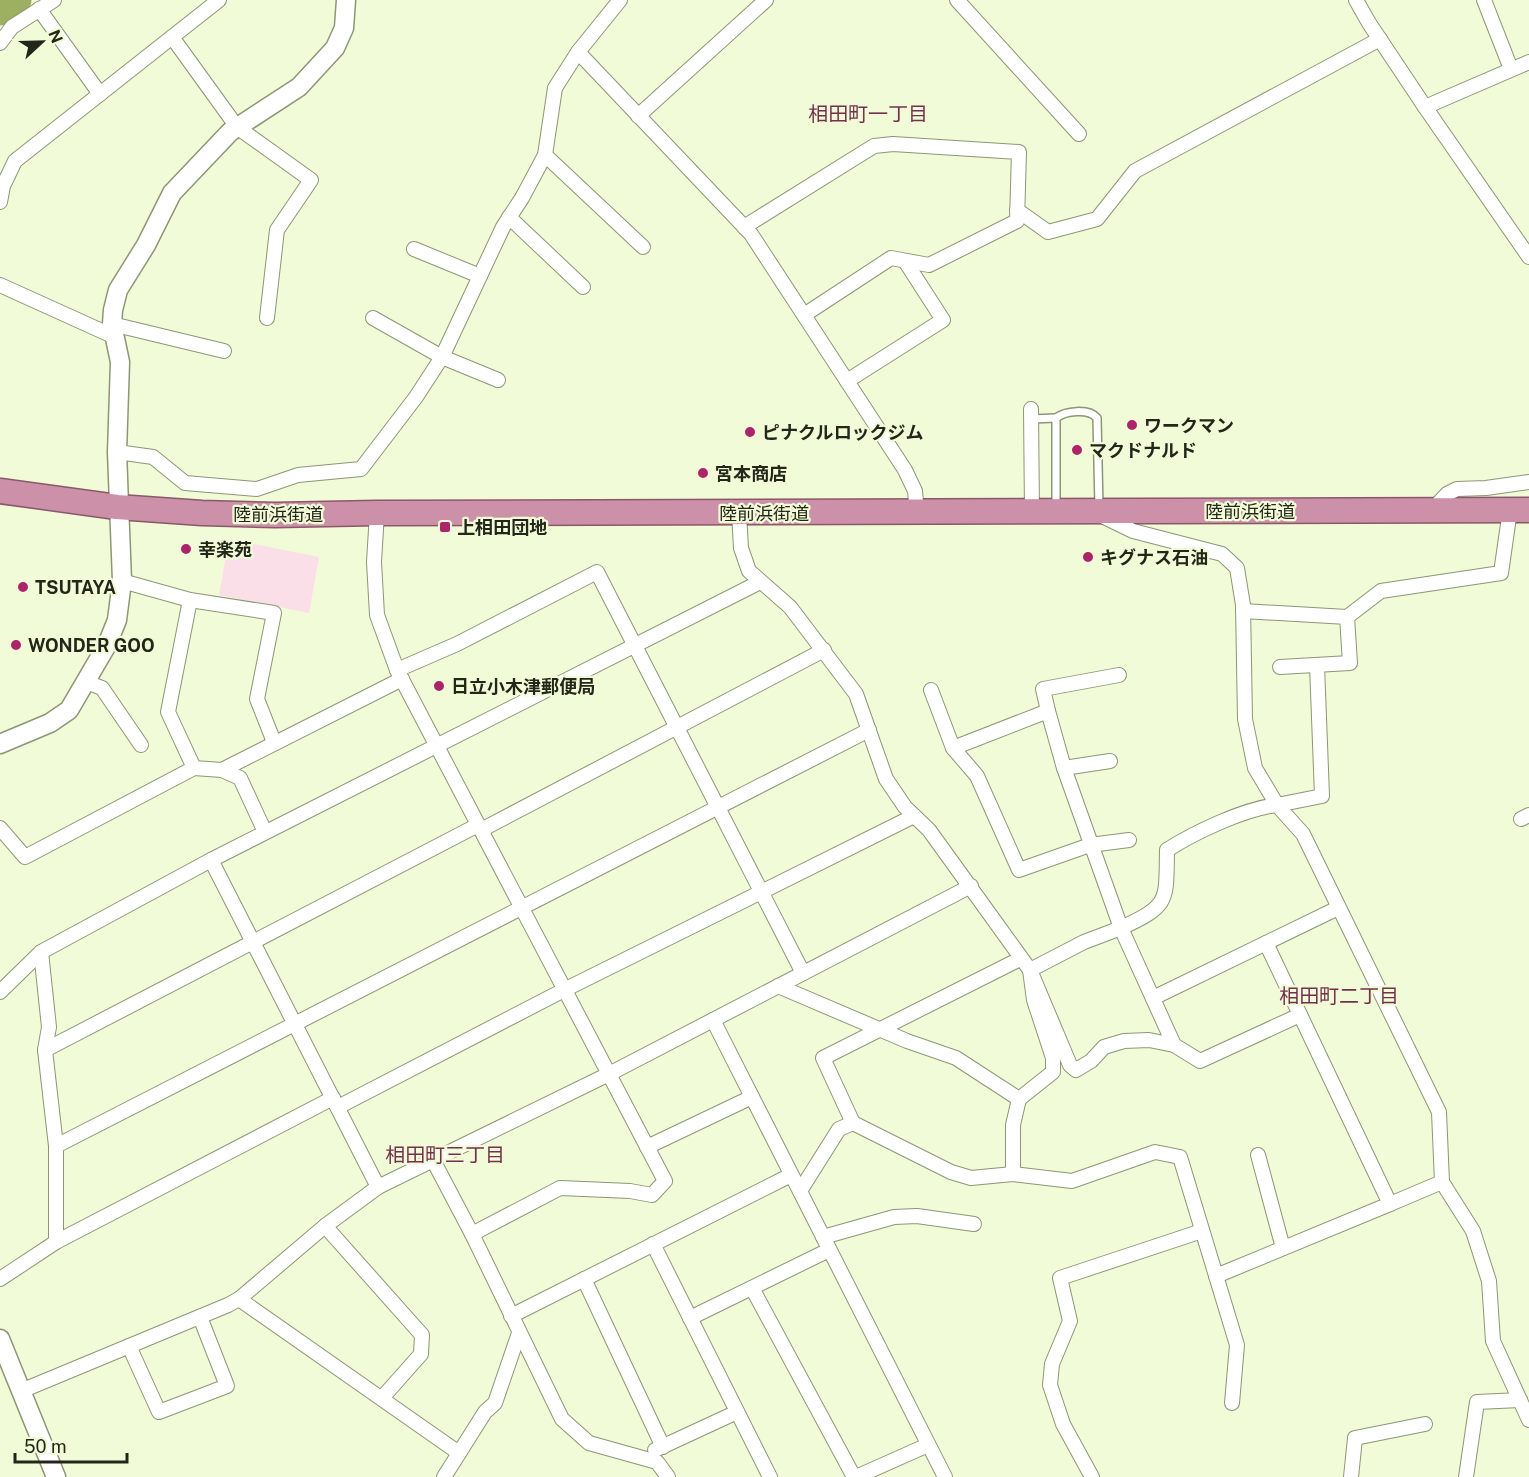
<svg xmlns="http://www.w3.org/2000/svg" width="1529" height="1477" viewBox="0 0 1529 1477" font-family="'Public Sans','Noto Sans JP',sans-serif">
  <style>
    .green { fill: #fadee8 }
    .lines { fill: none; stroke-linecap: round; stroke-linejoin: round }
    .river { stroke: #9daf60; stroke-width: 27 }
    .service-casing { stroke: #8d9675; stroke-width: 10 }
    .minor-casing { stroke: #8d9675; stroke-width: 16 }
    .tertiary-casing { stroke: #8d9675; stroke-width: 21 }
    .trunk-casing { stroke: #895968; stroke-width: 27 }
    .service { stroke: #fff; stroke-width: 7 }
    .minor { stroke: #fff; stroke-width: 14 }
    .tertiary { stroke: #fff; stroke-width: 18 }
    .trunk { stroke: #cc90a8; stroke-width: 24 }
    .poi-dot { fill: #ac2469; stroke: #f1fbd8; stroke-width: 2 }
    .labels { text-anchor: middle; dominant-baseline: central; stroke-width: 4.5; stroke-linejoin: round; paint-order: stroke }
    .poi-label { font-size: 18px; font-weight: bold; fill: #232619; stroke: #f1fbd8; text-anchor: start }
    .street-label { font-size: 18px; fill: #232619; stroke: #f1fbd8 }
    .neighbourhood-label { font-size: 20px; fill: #74314e; stroke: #f1fbd8 }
  </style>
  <rect width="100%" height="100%" fill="#f1fbd8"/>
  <polygon class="green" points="229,539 319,557 309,613 219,595"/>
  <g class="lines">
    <polyline class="river" points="0,12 18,0"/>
    <defs>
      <g id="service">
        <polyline points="1031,419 1056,418"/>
        <path d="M1056 506V418C1065 411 1089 408 1097 418L1099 508"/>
      </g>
      <g id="minor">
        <polyline points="957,0 1079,134"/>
        <polyline points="1356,0 1369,23 1425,107 1529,257"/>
        <polyline points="1484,0 1511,69"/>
        <polyline points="39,9 100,94"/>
        <polyline points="172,37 237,127 311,180 277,230 267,318"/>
        <polyline points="0,43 12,27 54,0"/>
        <polyline points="578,52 751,234 905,470 915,491 917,512"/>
        <polyline points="1425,107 1529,62"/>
        <polyline points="638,116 766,0"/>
        <polyline points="545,155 643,247"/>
        <polyline points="0,202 3,186 15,161 219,0"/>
        <polyline points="1017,210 1048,232 1097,219 1135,171 1380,39"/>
        <polyline points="509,217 583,287"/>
        <polyline points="744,227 874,146 893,144 1019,152 1017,221 929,265 891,258 804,315"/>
        <polyline points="414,249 480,276"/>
        <polyline points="0,285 115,337"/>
        <polyline points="373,318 442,357 498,380"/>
        <polyline points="112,324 224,351"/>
        <polyline points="847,381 943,320 905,261"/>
        <polyline points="1031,409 1032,512"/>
        <polyline points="117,452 153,457 185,483 257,489 298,475 361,469 416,397 442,357 503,227 522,198 545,155 555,88 578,52 620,0"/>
        <polyline points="1432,510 1447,494 1457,489 1486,488 1529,482"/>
        <polyline points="377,513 374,562 377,615 397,670 665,1181 652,1195 630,1191 560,1188 472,1234"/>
        <polyline points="739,513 741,548 749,571 790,607 856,694 886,779 905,807 929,830 1030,970 1034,1000 1053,1058 1053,1072 1019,1099 956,1058 907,1041 778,986"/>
        <polyline points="1100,515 1133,531 1222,554 1237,568 1243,605 1245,719 1255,768 1277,805 1322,796 1317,665"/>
        <polyline points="122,581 190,600 274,613 257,699 274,742"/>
        <polyline points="190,600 168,712 194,768 222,770 240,778 265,832"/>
        <polyline points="1243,611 1347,617 1350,663 1280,667"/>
        <polyline points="1347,617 1381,591 1501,573 1510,510"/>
        <polyline points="397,670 457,644 597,572 803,973"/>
        <polyline points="86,682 102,688 141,745"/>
        <polyline points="931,690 953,748 1048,711 1064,768 1121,928 1084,942 1030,970 1070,1065 1076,1070 1091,1061 1104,1047 1124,1041 1149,1040 1174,1045"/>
        <polyline points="1048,711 1043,689 1119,675"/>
        <polyline points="953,748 977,776 1019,870 1090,845 1129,840"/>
        <polyline points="1064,768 1110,761"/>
        <polyline points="222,770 402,679"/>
        <polyline points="1521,819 1529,815"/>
        <polyline points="0,828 25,857 194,768"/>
        <polyline points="481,830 824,650"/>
        <polyline points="211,860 378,1187"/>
        <polyline points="41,952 49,1027 45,1050 56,1146"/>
        <polyline points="0,992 41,952 211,860 760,582"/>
        <polyline points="1153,998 1338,908"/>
        <path d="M1300 1015 1200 1061 1174 1045 1121 928C1170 905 1166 902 1167 850 1195 832 1244 809 1277 805L1303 834 1439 1112 1442 1182 1390 1204"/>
        <polyline points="713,1020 945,1477"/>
        <polyline points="45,1050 478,825"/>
        <polyline points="333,1098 56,1242 56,1146 869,730"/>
        <polyline points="338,1107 564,990 914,816"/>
        <polyline points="853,1123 951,1172 971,1178 1013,1174 1072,1181 1155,1152 1180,1157 1237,1345 1232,1403"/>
        <polyline points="647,1147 752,1097"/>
        <polyline points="1258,1155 1283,1248"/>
        <polyline points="433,1160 472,1234 562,1419 589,1443 657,1462 668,1477"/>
        <polyline points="1013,1174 1013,1125 1019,1099"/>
        <polyline points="1442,1182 1473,1231 1489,1281 1493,1341 1529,1420"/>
        <polyline points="800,1191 839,1129 853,1123 823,1058 1020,959"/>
        <polyline points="325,1226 422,1335 421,1354 382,1398"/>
        <polyline points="823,1237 894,1217 917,1216 974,1224"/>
        <polyline points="653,1244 770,1477"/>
        <polyline points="1216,1276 1390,1204 1266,943"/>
        <polyline points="0,1279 56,1242"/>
        <polyline points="584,1279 663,1447"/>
        <polyline points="752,1288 854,1477"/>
        <polyline points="239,1299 459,1453"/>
        <polyline points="511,1316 791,1175"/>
        <polyline points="690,1318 829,1250"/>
        <polyline points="129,1346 159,1412 227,1386 200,1317"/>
        <polyline points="21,1391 228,1305 239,1299 325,1226 378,1187 609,1074 971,886"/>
        <polyline points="655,1450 737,1412"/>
        <polyline points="444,1477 485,1412 495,1403 519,1333"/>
        <polyline points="856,1477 928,1445"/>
        <polyline points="1092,1477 1063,1424 1050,1385 1052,1364 1070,1321 1060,1278 1202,1231"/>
        <polyline points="1351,1477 1355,1438 1425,1424"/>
        <polyline points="1466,1477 1477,1402 1520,1400"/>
      </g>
      <g id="tertiary">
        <polyline points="0,744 50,723 69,710 107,645 117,620 122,581 117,452 120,362 112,324 113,310 118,290 146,245 172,193 230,132 299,87 335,48 344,28 346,0"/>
        <polyline points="0,1339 56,1477"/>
      </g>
      <polyline id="trunk" points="0,491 117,507 202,513 275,515 377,513 1529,510"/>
    </defs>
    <use href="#service" class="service-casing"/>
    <use href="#minor" class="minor-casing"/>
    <use href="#tertiary" class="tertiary-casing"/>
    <use href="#trunk" class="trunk-casing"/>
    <use href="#service" class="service"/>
    <use href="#minor" class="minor"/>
    <use href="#tertiary" class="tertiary"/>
    <use href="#trunk" class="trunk"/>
  </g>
  <g class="poi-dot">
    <circle cx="1132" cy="425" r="6"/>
    <circle cx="750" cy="432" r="6"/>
    <circle cx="1077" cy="450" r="6"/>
    <circle cx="703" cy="473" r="6"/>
    <rect x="439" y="521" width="12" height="12" rx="3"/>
    <circle cx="186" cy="549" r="6"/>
    <circle cx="1088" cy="557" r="6"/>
    <circle cx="23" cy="587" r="6"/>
    <circle cx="16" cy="645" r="6"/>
    <circle cx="439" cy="686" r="6"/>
  </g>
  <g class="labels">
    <g class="poi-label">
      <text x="1144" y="425">ワークマン</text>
      <text x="762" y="432">ピナクルロックジム</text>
      <text x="1089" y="450">マクドナルド</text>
      <text x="715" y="473">宮本商店</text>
      <text x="457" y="527">上相田団地</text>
      <text x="198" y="549">幸楽苑</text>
      <text x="1100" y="557">キグナス石油</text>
      <text x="35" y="587">TSUTAYA</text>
      <text x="28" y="645">WONDER GOO</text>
      <text x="451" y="686">日立小木津郵便局</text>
    </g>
    <g class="street-label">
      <text x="1250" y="511">陸前浜街道</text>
      <text x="764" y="513">陸前浜街道</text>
      <text x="278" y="514">陸前浜街道</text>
    </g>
    <g class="neighbourhood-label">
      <text x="868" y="114">相田町一丁目</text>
      <text x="1339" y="996">相田町二丁目</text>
      <text x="445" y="1155">相田町三丁目</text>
    </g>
  </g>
  <g transform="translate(42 42) rotate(68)" stroke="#f1fbd8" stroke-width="4.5" paint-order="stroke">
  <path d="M0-4.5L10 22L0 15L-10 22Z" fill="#232619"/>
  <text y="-9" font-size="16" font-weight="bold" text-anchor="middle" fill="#232619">N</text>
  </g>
  <path d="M15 1453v9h112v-9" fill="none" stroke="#232619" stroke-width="3"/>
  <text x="24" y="1453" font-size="18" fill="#232619" stroke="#f1fbd8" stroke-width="4.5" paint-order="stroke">50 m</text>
</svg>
